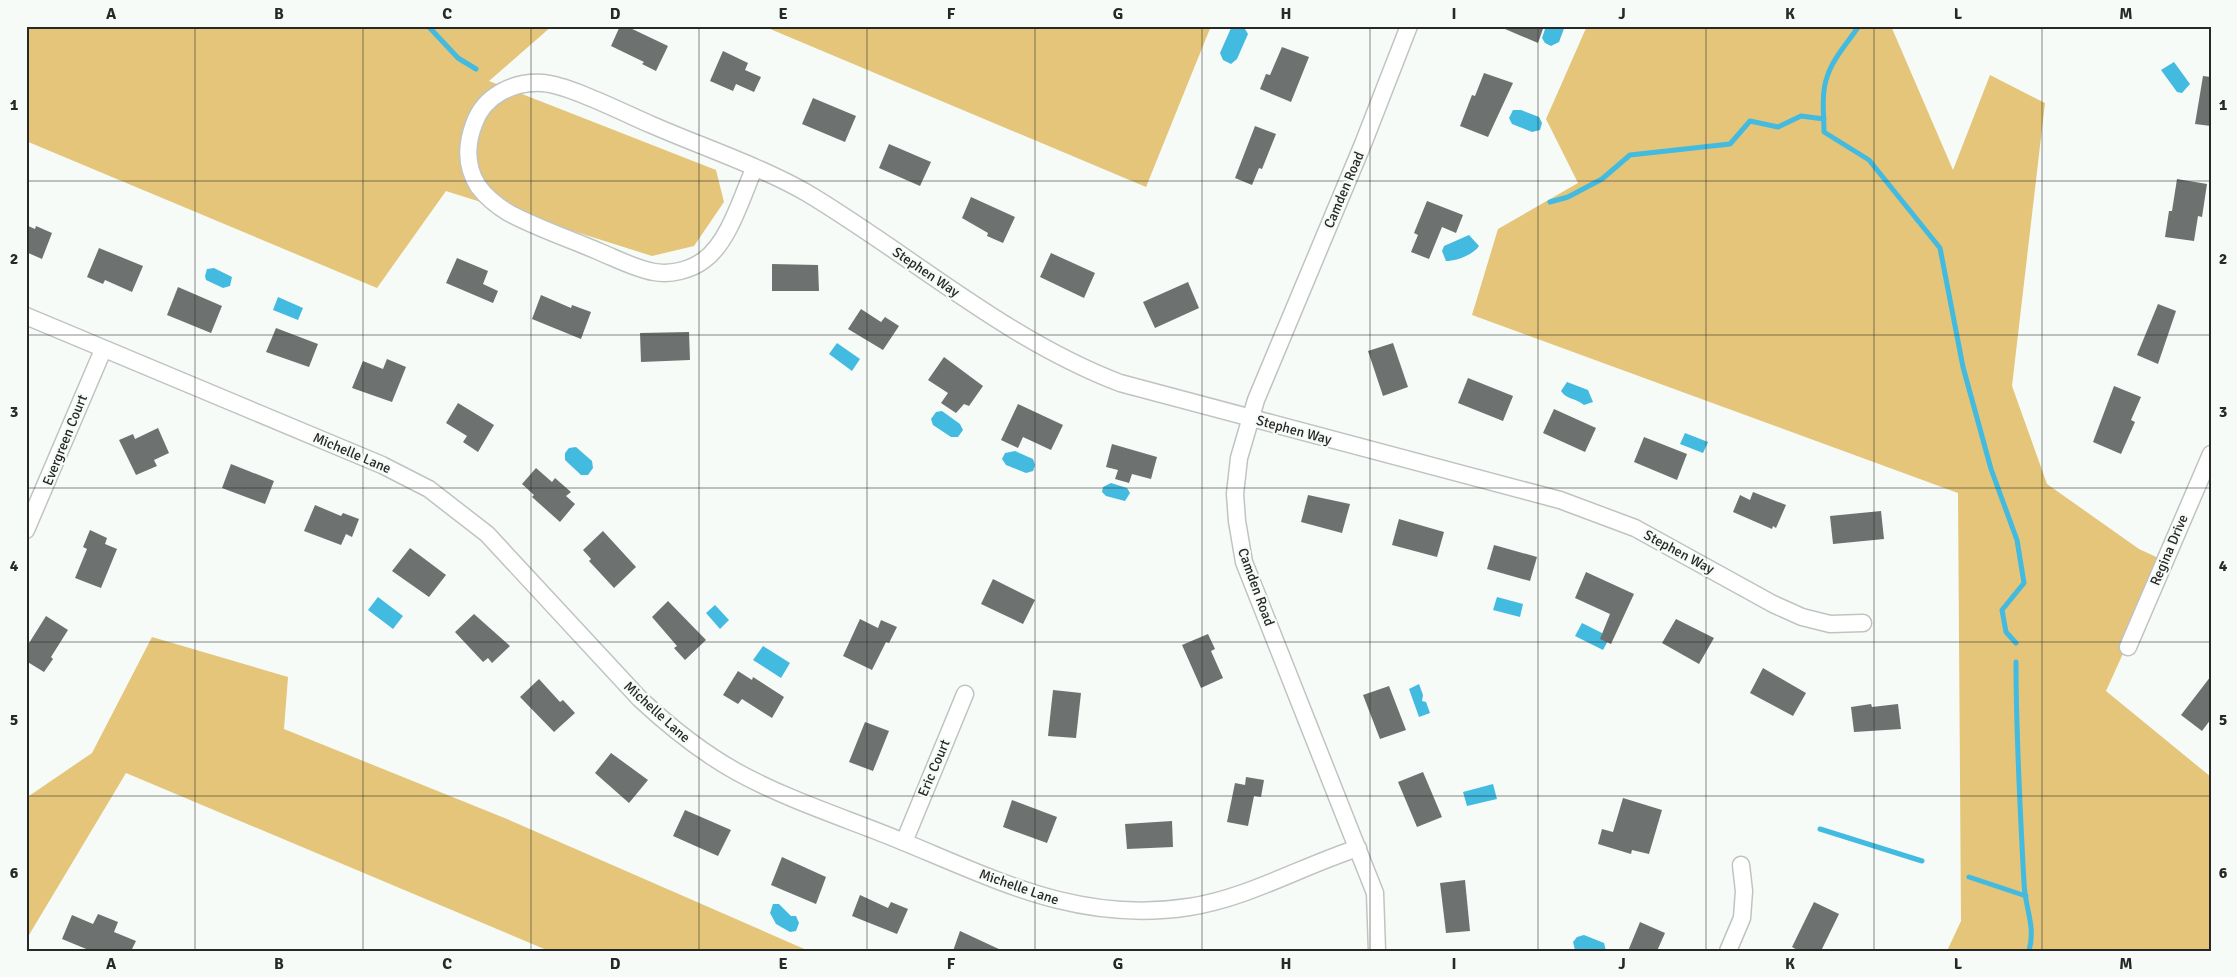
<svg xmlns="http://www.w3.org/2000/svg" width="2237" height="977" viewBox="0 0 2237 977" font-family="Signika,sans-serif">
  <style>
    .green { fill: #e4c579 }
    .water { fill: #43bae0 }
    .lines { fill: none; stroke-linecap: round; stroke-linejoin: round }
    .stream { stroke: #43bae0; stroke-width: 5 }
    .building { fill: #6d7271 }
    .street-casing { stroke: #c0c4c1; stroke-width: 19 }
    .street { stroke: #fff; stroke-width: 16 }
    .grid { fill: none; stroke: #272827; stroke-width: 1; stroke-opacity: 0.55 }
    .labels { text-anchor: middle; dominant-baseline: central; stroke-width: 4.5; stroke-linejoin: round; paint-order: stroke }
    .street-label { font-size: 14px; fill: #272827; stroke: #f6fbf8 }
    .neatline { fill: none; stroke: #272827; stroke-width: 2 }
    .grid-label { font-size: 16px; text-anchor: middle; font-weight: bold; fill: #272827 }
  </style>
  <rect width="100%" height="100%" fill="#f6fbf8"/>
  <g class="green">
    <polygon points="26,26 552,26 489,81 716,170 724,202 694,246 652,256 446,191 377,288 26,141"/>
    <polygon points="763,26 1211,26 1146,187"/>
    <polygon points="1587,26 1891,26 1953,170 1990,75 2045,103 2012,386 2047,484 2139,549 2165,561 2106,691 2211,777 2211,951 1947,951 1961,921 1958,493 1472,315 1498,229 1578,183 1546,119"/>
    <polygon points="152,637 288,677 284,729 507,819 809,951 549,951 126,773 26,940 26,798 92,753"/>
  </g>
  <g class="water">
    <polygon points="1238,26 1245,29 1248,34 1237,59 1231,64 1223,60 1220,53 1231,28"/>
    <polygon points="1546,26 1565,26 1559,42 1551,46 1545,43 1542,38"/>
    <polygon points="2174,62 2190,84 2182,93 2177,92 2161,70"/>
    <polygon points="1513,110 1521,110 1539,117 1542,123 1540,130 1532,132 1512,124 1509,118"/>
    <path d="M1469 235 1479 246C1473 255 1456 261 1446 261L1442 251 1444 246Z"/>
    <polygon points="214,268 232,277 230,286 223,288 206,280 205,276 207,269"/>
    <polygon points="278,297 303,308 298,320 273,310"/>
    <polygon points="837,343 860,359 852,371 829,354"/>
    <path d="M1567 382 1588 390 1593 402 1584 405C1576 398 1567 400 1561 391Z"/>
    <polygon points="942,411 960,424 963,430 958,437 951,437 933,425 931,419 936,412"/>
    <polygon points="1685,433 1708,442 1703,453 1680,444"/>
    <polygon points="576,447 592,461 593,468 588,475 581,475 565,460 565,453 569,448"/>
    <polygon points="1015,451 1033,459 1035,465 1033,471 1026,473 1006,465 1002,459 1005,453"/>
    <polygon points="1111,483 1127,488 1130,493 1125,501 1106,496 1102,492 1103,487"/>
    <polygon points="378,597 403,616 393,629 368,610"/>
    <polygon points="1497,597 1523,604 1520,617 1493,610"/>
    <polygon points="715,605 729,620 720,629 706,613"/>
    <polygon points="1582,623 1610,637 1603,650 1575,636"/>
    <polygon points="763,646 790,663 781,678 753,660"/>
    <polygon points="1419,684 1423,695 1422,701 1426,702 1430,713 1419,717 1409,689"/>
    <polygon points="1493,784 1497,799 1467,806 1463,792"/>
    <polygon points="773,904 779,904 791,916 796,916 799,923 796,931 790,932 776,924 770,913"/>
    <polygon points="1584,935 1604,943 1606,951 1575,950 1573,942 1577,937"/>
  </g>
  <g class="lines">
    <g class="stream">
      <polyline points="428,26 458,58 476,69"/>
      <path d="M1859 26C1848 42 1833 58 1827 77 1821 94 1824 115 1824 132L1869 160 1940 248 1963 367 1991 469 2017 540 2024 583 2002 610 2006 632 2016 643"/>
      <polyline points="1550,202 1568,197 1602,179 1630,155 1730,144 1750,121 1778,127 1801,116 1824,119"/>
      <path d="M2016 662C2016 736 2020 810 2024 883 2025 909 2036 925 2029 951"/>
      <polyline points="1820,829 1922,861"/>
      <polyline points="1969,877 2026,896"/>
    </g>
  </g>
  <g class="building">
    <polygon points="620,26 626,26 668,46 656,71 642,64 644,62 611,46"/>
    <polygon points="1498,26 1544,26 1538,43"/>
    <polygon points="1282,47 1309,57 1291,102 1260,89 1266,74 1270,75"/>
    <polygon points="723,51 748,63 745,70 761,77 754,92 736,84 733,91 710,81"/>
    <polygon points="1484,73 1513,83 1488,137 1460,126 1472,95 1475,96"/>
    <polygon points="2203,76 2211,77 2211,126 2195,124"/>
    <polygon points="813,98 856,116 845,142 802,124"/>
    <polygon points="1255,126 1276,134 1262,169 1259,168 1252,185 1235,178"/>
    <polygon points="889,144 931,162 920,186 879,168"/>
    <polygon points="2177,179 2207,184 2202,217 2198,216 2194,241 2165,237 2169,211 2172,211"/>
    <polygon points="971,197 1015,217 1003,243 987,236 988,233 962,218"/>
    <polygon points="1427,201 1463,215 1456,233 1442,227 1429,259 1411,252 1418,235 1414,233"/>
    <polygon points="26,225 35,229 36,226 52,233 42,259 26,252"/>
    <polygon points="99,248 143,266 132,292 105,280 103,284 87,277"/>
    <polygon points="1051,253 1095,273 1084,298 1040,277"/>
    <polygon points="457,258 488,271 483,284 498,291 493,303 446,283"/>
    <polygon points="772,264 818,265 819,291 772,291"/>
    <polygon points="1188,282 1199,308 1155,328 1143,302"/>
    <polygon points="178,287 222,306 211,333 167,315"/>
    <polygon points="541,295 571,308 572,305 591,312 581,339 532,319"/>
    <polygon points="2158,304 2176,311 2158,364 2137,355"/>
    <polygon points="861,309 881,322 885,317 899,326 883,350 848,329"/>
    <polygon points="276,328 318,344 309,367 266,352"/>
    <polygon points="689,332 690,360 641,362 640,333"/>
    <polygon points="1393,343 1408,387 1383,396 1368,351"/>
    <polygon points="944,357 983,386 969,406 964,404 956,413 941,403 948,393 928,380"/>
    <polygon points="387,359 406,367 392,402 352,388 363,361 383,369"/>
    <polygon points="1468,378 1513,396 1503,421 1458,403"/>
    <polygon points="2114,386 2141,397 2131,420 2135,422 2121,454 2093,442"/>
    <polygon points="458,403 494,425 478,452 463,442 467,436 446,423"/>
    <polygon points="1018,404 1063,425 1051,450 1023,437 1018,448 1001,440"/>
    <polygon points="1554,409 1596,428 1585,452 1543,433"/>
    <polygon points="158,428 169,453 154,460 157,466 136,475 119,440 133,434 135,439"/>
    <polygon points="1644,437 1687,454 1677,480 1634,462"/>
    <polygon points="1112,444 1157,457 1151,479 1132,474 1129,483 1115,479 1118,470 1106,467"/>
    <polygon points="231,464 274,481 265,504 222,488"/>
    <polygon points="536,468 552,482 555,478 571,492 566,496 575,504 560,522 532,497 534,495 522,484"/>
    <polygon points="1753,492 1786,505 1776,528 1773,526 1772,529 1733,512 1740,495 1750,500"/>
    <polygon points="1308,495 1350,504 1342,533 1301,522"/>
    <polygon points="315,505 341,516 343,513 359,519 352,537 346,534 341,545 304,531"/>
    <polygon points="1881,511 1884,539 1833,544 1830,516"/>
    <polygon points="1399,519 1444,532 1437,557 1392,545"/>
    <polygon points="90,530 107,538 105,544 117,549 101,588 75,578 87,549 83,547"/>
    <polygon points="603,531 636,567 614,588 589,561 591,559 583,550"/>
    <polygon points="1494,545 1537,557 1530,581 1487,569"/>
    <polygon points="410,548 446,575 429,597 392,571"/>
    <polygon points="1586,572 1634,594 1611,644 1600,639 1610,614 1575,598"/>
    <polygon points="993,579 1035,600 1023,624 981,604"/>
    <polygon points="668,601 706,640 685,660 674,648 677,646 652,617"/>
    <polygon points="474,614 510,646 492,663 488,658 483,662 455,632"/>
    <polygon points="46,616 68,630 51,657 53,659 44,672 26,661 26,648"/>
    <polygon points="860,619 878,628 881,620 897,627 889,643 886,642 872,670 843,656"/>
    <polygon points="1676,619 1714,638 1699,664 1662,643"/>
    <polygon points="1208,634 1215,649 1211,651 1223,678 1201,688 1182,645"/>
    <polygon points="1763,668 1806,693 1793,716 1750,693"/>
    <polygon points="738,671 752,680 753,677 784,697 772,718 742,699 738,704 723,695"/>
    <polygon points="2211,676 2211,719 2202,731 2181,715"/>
    <polygon points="539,679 560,702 563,700 575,713 554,732 520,697"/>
    <polygon points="1389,686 1406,730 1380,739 1363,695"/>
    <polygon points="1053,690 1081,693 1076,738 1048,736"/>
    <polygon points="1871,704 1872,707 1898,704 1901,729 1854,732 1851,707"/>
    <polygon points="865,722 889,731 873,771 849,762"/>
    <polygon points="611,753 648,780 629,803 595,773"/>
    <polygon points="1423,772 1442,817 1417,827 1398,782"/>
    <polygon points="1246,777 1264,780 1261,797 1254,796 1248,826 1227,822 1235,783 1245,785"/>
    <polygon points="1623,798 1662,810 1649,854 1632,850 1631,854 1598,844 1602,829 1613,832"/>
    <polygon points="1012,800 1057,817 1047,843 1003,827"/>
    <polygon points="685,810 731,830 718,856 673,836"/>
    <polygon points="1172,821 1173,847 1127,849 1125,824"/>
    <polygon points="782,857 826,877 816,904 771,885"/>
    <polygon points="1465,880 1470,931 1446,933 1440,883"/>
    <polygon points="860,895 888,908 891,902 908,909 897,934 852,916"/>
    <polygon points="1814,902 1839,914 1821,951 1799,951 1792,947"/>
    <polygon points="98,914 118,922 114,932 136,941 131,951 91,951 62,939 72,915 93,924"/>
    <polygon points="1640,922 1665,933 1657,951 1628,951"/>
    <polygon points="960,931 1001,950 1001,951 953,951"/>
  </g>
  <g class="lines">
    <defs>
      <g id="street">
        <path d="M754 169C742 196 729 242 704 260 691 270 671 275 654 272 636 269 617 259 600 252 570 239 537 228 509 213 497 206 486 197 478 186 466 167 466 145 474 124 484 95 514 81 543 83 569 85 626 114 652 125 700 146 762 167 807 193 912 256 1005 339 1120 383L1560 500 1635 528 1773 604 1802 617 1830 624 1863 623"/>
        <path d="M26 316 382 465 429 489 487 534 640 699C670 727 701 752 737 772 788 800 845 818 899 840 997 880 1079 924 1189 907 1248 898 1302 866 1358 848"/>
        <polyline points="26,530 103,350"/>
        <polyline points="2128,647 2211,454"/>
        <polyline points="904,842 965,694"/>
        <polyline points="1377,951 1375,893 1244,562 1237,521 1235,494 1239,458 1256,400 1363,144 1409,26"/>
        <polyline points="1728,951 1742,918 1744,891 1741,865"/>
      </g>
    </defs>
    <use href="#street" class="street-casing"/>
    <use href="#street" class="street"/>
  </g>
  <path class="grid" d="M195 26V951M363 26V951M531 26V951M699 26V951M867 26V951M1035 26V951M1202 26V951M1370 26V951M1538 26V951M1706 26V951M1874 26V951M2042 26V951M26 181H2211M26 335H2211M26 488H2211M26 642H2211M26 796H2211"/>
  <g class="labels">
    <g class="street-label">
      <text transform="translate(1344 190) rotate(-67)">Camden Road</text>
      <text transform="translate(926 272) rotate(34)">Stephen Way</text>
      <text transform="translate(1294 430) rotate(15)">Stephen Way</text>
      <text transform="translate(65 440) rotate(-68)">Evergreen Court</text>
      <text transform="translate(352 453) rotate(23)">Michelle Lane</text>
      <text transform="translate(2169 550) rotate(-67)">Regina Drive</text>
      <text transform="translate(1679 552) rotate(28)">Stephen Way</text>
      <text transform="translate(1256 587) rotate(70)">Camden Road</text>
      <text transform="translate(657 712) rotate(42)">Michelle Lane</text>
      <text transform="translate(934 768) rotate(-67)">Eric Court</text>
      <text transform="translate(1019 887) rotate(19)">Michelle Lane</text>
    </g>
  </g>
  <rect width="2237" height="977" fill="none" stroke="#f6fbf8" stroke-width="55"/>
  <rect x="28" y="28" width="2182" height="922" class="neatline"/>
  <g class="grid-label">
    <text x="111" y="19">A</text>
    <text x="279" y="19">B</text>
    <text x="447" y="19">C</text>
    <text x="615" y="19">D</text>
    <text x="783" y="19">E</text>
    <text x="951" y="19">F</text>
    <text x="1118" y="19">G</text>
    <text x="1286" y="19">H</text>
    <text x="1454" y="19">I</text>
    <text x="1622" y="19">J</text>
    <text x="1790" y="19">K</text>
    <text x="1958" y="19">L</text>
    <text x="2126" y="19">M</text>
    <text x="14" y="110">1</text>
    <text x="2223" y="110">1</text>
    <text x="14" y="264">2</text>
    <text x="2223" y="264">2</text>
    <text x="14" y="417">3</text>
    <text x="2223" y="417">3</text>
    <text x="14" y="571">4</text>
    <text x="2223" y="571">4</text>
    <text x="14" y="725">5</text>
    <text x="2223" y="725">5</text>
    <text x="14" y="878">6</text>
    <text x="2223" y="878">6</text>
    <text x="111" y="969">A</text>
    <text x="279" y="969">B</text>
    <text x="447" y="969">C</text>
    <text x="615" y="969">D</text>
    <text x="783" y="969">E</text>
    <text x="951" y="969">F</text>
    <text x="1118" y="969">G</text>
    <text x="1286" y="969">H</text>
    <text x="1454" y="969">I</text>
    <text x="1622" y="969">J</text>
    <text x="1790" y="969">K</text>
    <text x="1958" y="969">L</text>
    <text x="2126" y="969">M</text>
  </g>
</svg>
